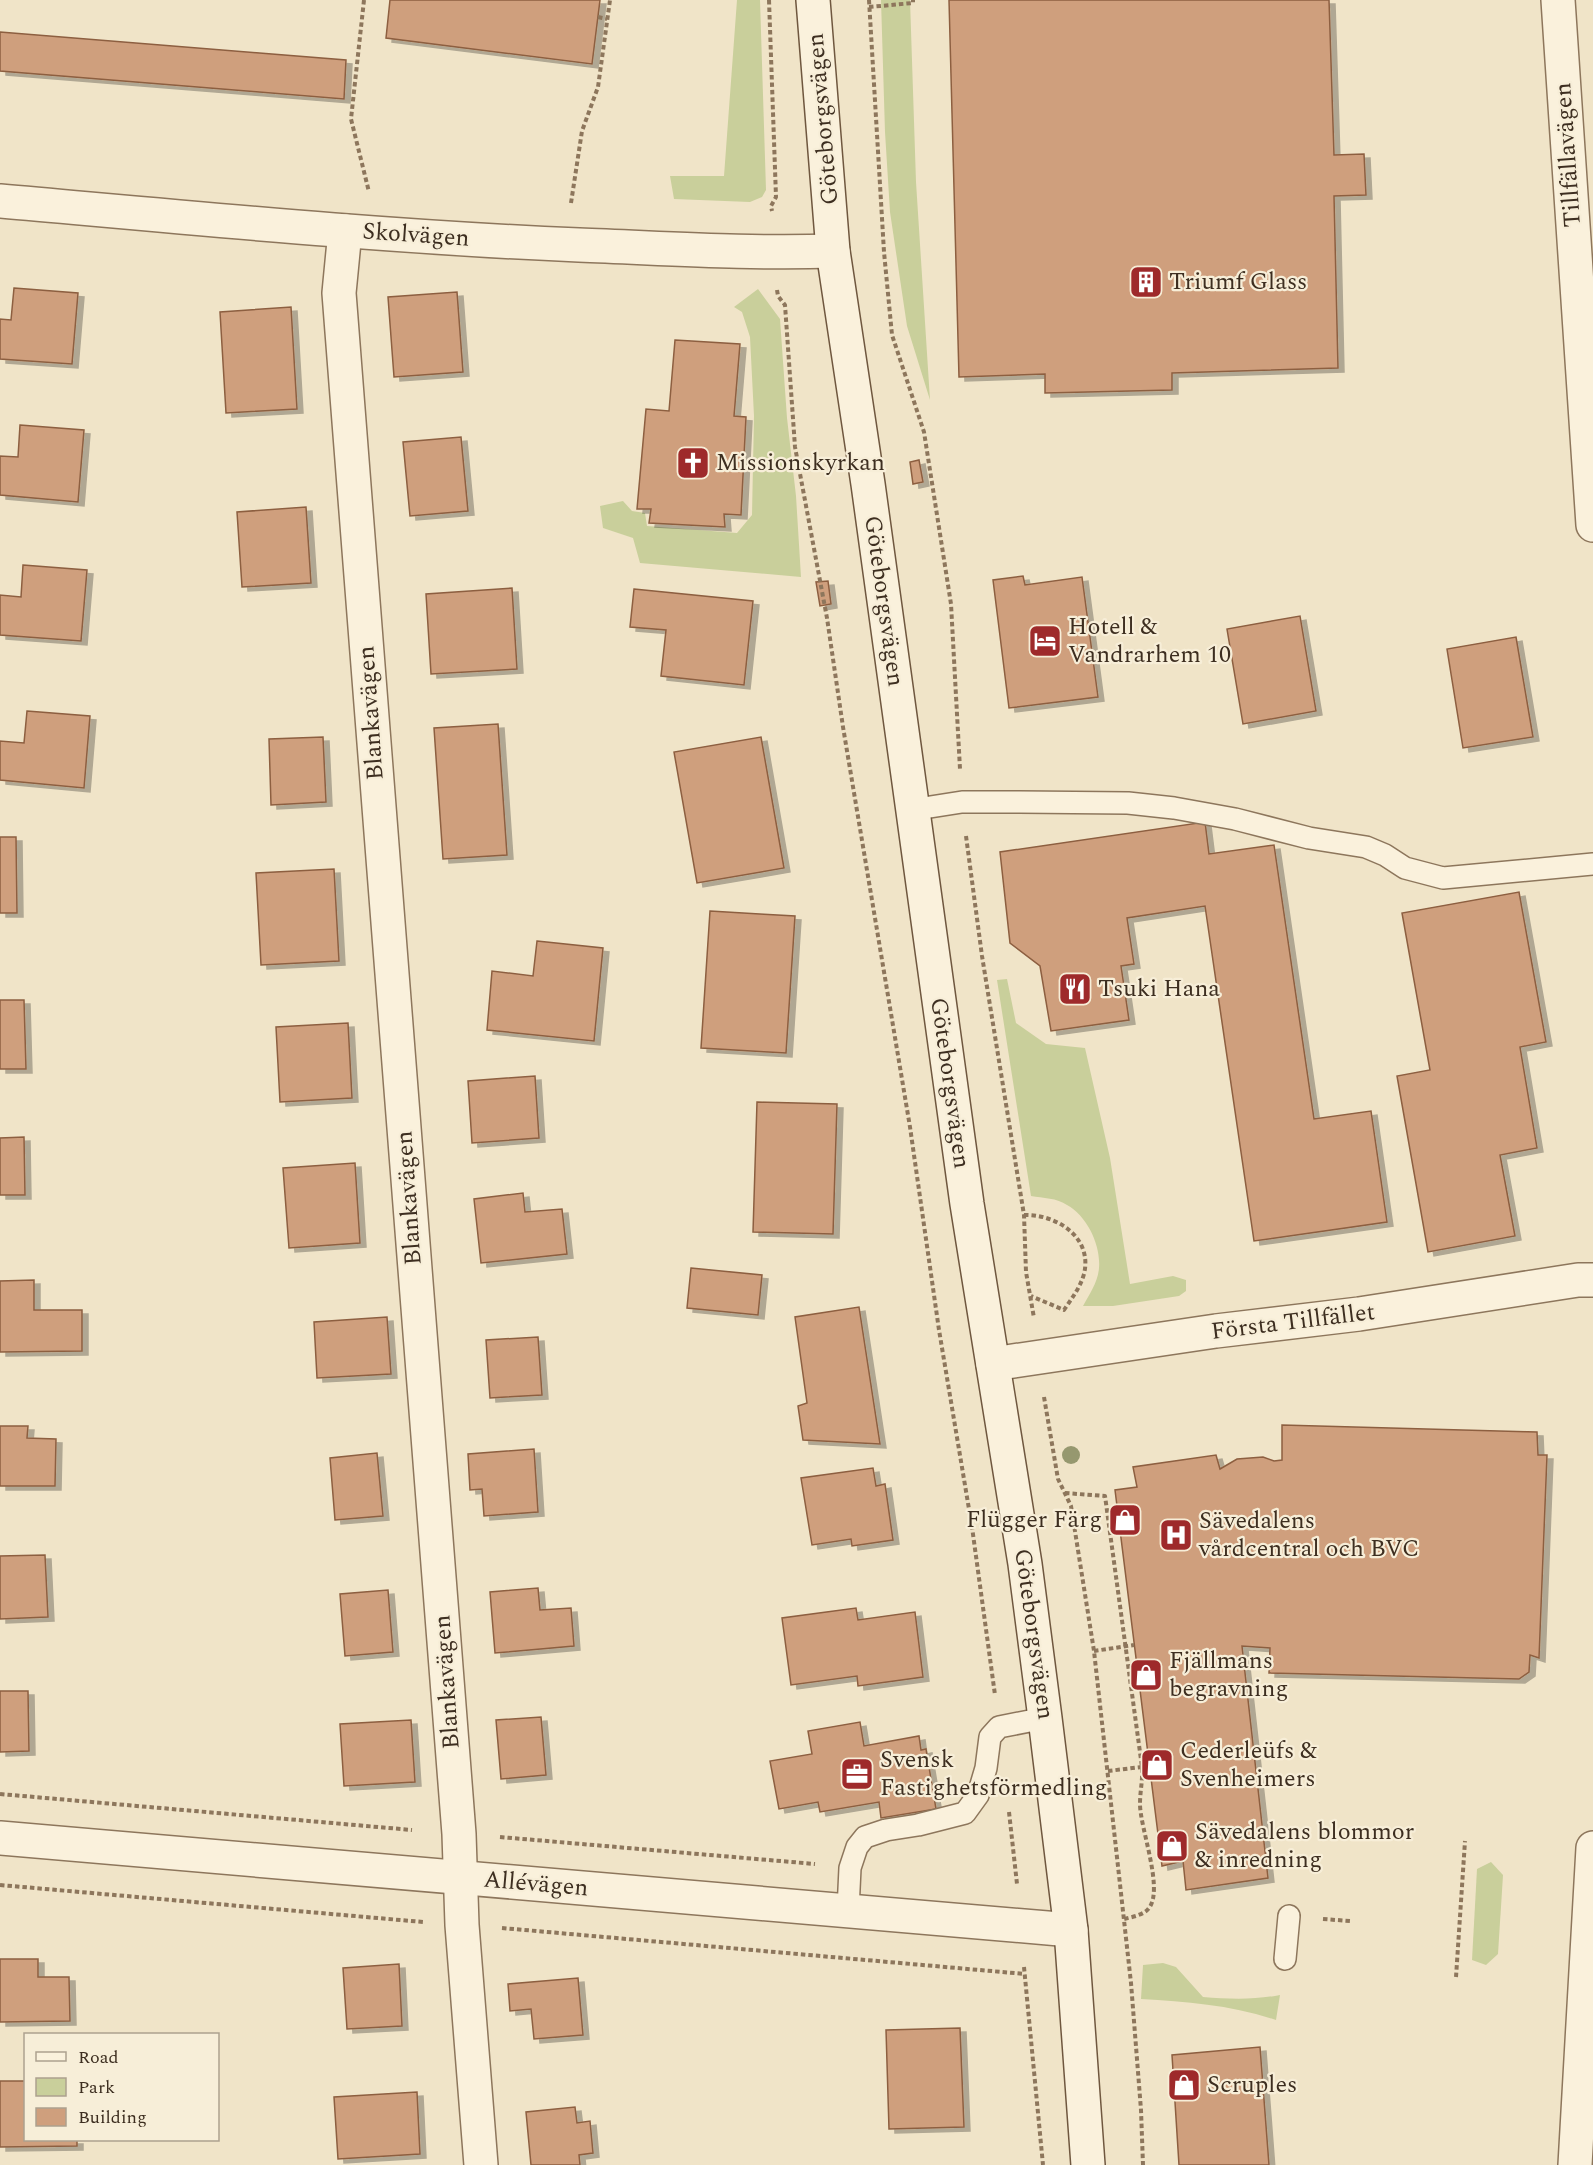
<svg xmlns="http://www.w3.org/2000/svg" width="1593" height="2165" viewBox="0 0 1593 2165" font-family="Spectral,serif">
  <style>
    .green { fill: #c9cf9b }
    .building { fill: #cf9f7d; stroke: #8d5f41; stroke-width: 1.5; filter: url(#shadow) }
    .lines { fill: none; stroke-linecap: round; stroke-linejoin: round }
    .lane-casing { stroke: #8d765c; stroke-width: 24 }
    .street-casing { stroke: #8d765c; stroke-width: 36 }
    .secondary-casing { stroke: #6f573f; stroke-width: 36 }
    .path { stroke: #8d765c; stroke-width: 4; stroke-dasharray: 4.5 3; stroke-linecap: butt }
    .lane { stroke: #faf1dc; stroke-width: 21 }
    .street { stroke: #faf1dc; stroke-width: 33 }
    .secondary { stroke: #faf1dc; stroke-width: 33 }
    .tree { fill: #96986f }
    .labels { text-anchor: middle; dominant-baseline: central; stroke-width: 4.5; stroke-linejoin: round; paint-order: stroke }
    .street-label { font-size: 24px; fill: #3d2e20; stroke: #f7eed8 }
    .poi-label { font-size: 24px; fill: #3d2e20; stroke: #f7eed8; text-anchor: start }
  </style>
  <defs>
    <filter id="shadow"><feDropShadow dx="6" dy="4" stdDeviation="0" flood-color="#0004"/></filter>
  </defs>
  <rect width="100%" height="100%" fill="#f0e4c8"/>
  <g class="green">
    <polygon points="737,0 760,0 766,190 762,197 750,202 674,199 670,176 724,176"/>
    <polygon points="881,0 910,0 916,182 930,400 907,326 890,212 885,132"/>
    <polygon points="758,289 780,319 787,418 796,496 801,577 640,563 633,538 603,528 600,506 623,501 632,511 645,513 647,526 737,533 752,515 754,416 750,337 742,312 734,307"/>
    <path d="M1007 979 1016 1023 1046 1044 1085 1048 1110 1158 1130 1284 1173 1276 1186 1280V1291L1179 1296 1113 1306H1083C1089 1295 1098 1282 1099 1268 1101 1245 1087 1216 1067 1205 1057 1198 1043 1198 1031 1196L997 980Z"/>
    <polygon points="1491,1862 1503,1875 1498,1954 1486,1965 1472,1960 1477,1869"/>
    <path d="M1163 1963 1176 1967 1203 1997C1229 1999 1254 2000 1280 1995L1276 2020C1232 2005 1187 2002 1141 1999L1143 1965Z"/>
  </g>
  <g class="building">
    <polygon points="390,0 600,0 592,64 386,38"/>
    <polygon points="949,0 1329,0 1334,155 1364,154 1366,195 1334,196 1338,368 1172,373 1172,390 1045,393 1045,374 959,377"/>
    <polygon points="0,32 346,60 344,99 0,71"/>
    <polygon points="14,288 78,293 72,364 0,359 0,319 11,320"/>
    <polygon points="457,292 463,372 394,377 388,297"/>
    <polygon points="291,307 297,409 226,413 220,312"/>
    <polygon points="675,340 740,344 734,416 746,417 741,515 724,514 725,527 649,523 651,509 637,509 646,409 669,411"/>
    <polygon points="20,425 84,430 78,502 0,495 0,456 18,457"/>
    <polygon points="461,437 468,511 410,516 403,442"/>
    <polygon points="919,460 923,482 913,484 910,462"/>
    <polygon points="306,507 311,583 242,587 237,512"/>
    <polygon points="23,565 87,570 81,641 0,635 0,595 21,597"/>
    <polygon points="1023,576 1025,585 1082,577 1098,697 1009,708 993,580"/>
    <polygon points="828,581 831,604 820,606 816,582"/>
    <polygon points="512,588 517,669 431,674 426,594"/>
    <polygon points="634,589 753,601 744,685 661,676 666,630 630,627"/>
    <polygon points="1300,616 1316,711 1243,724 1227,629"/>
    <polygon points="1516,637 1533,737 1463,748 1447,649"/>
    <polygon points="27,711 90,716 84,788 0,780 0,741 24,743"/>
    <polygon points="498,724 507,855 443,859 434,728"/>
    <polygon points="323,737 326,802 271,805 269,739"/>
    <polygon points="761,737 784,868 697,883 674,752"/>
    <polygon points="1205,822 1209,854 1274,845 1314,1119 1371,1111 1387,1222 1254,1241 1205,906 1127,918 1134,964 1121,966 1129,1020 1051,1031 1040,966 1010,943 1000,852"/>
    <polygon points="0,837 16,837 17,913 0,913"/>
    <polygon points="334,869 339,961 261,965 256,873"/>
    <polygon points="1519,892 1546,1042 1520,1047 1537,1148 1500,1155 1515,1236 1428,1252 1397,1076 1430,1070 1402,913"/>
    <polygon points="710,911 795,916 786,1053 701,1048"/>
    <polygon points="537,941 603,948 594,1041 487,1030 492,971 533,976"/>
    <polygon points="0,1000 24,1000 26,1069 0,1069"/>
    <polygon points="348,1023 352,1098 280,1102 276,1027"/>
    <polygon points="535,1076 539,1138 472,1143 468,1081"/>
    <polygon points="757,1102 837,1104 833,1234 753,1232"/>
    <polygon points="24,1137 25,1195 0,1195 0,1138"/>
    <polygon points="355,1163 360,1243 289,1248 283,1168"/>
    <polygon points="523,1193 525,1212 562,1209 567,1254 481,1263 474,1199"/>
    <polygon points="691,1268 762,1275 758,1315 687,1308"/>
    <polygon points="34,1280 34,1310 82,1310 82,1351 0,1352 0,1281"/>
    <polygon points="859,1307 880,1444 803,1440 798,1406 807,1403 795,1317"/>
    <polygon points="387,1317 391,1374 317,1378 314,1322"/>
    <polygon points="538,1337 542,1395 490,1398 486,1340"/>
    <polygon points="1282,1425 1537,1432 1538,1455 1547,1455 1539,1658 1530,1655 1529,1672 1519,1679 1269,1673 1270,1648 1242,1646 1268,1878 1186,1890 1183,1861 1162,1866 1115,1490 1137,1487 1133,1467 1216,1455 1220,1469 1237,1459 1263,1457 1274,1461 1282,1460"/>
    <polygon points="0,1426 28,1426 27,1438 56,1439 55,1486 0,1486"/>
    <polygon points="534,1449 538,1512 484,1516 482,1489 470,1490 468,1454"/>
    <polygon points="377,1453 383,1516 335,1520 330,1458"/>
    <polygon points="873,1468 876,1486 885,1484 893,1540 852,1546 851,1539 812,1545 801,1478"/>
    <polygon points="45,1555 48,1617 0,1619 0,1556"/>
    <polygon points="538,1588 540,1610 571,1608 574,1646 495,1653 490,1592"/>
    <polygon points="388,1590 393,1652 345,1656 340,1594"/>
    <polygon points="856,1608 858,1620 915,1612 923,1677 858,1686 857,1676 791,1685 782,1618"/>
    <polygon points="0,1691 28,1691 29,1751 0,1752"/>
    <polygon points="541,1717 546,1775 501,1779 496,1720"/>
    <polygon points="411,1720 415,1782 344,1786 340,1724"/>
    <polygon points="860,1722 864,1746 919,1736 921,1750 926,1749 936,1809 881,1818 879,1802 820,1812 818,1802 779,1809 770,1761 812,1754 808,1731"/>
    <polygon points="0,1959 38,1959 38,1977 69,1977 70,2021 0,2022"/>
    <polygon points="399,1964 402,2026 347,2029 343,1968"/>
    <polygon points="578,1978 583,2035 534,2039 531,2009 510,2011 508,1984"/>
    <polygon points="960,2028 964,2127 889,2129 886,2030"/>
    <polygon points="1260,2047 1269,2165 1179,2165 1172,2055"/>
    <polygon points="0,2081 26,2081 26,2140 77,2140 77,2146 0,2147"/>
    <polygon points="417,2092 420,2154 338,2159 334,2097"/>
    <polygon points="575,2107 577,2123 590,2121 593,2153 579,2155 580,2165 531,2165 526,2112"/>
  </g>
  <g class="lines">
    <defs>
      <g id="lane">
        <polyline points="911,810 962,802 1019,802 1128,803 1174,808 1235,819 1309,838 1366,847 1385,855 1405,868 1443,878 1593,864"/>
        <polyline points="848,1910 850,1868 857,1847 865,1837 886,1830 918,1825 965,1813 978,1795 986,1768 990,1737 999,1727 1045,1718"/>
        <polyline points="1285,1959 1289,1916"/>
      </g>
      <g id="street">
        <polyline points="1558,0 1593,525"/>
        <path d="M0 201C193 218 386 237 579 245 664 248 748 254 833 251"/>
        <polyline points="345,231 339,293 459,1834 462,1925 481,2165"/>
        <polyline points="993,1364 1216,1331 1359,1314 1578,1280 1593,1280"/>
        <polyline points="0,1838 1071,1930"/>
        <polyline points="1575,2165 1593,1848"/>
      </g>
      <polyline id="secondary" points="813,0 833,251 868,484 967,1204 1025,1564 1045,1718 1071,1930 1088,2165"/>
    </defs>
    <use href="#lane" class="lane-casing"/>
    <use href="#street" class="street-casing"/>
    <use href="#secondary" class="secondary-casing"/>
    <g class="path">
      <polyline points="364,0 351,119 369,192"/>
      <polyline points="769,0 776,197 771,206 772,211"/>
      <polyline points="869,0 884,252 892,335 924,432 951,604 960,769"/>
      <polyline points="869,7 913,3 913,0"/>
      <polyline points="598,17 607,19"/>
      <polyline points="571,203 582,131 598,87 610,0"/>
      <polyline points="777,290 778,296 785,305 795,447 827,618 843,727 910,1127 939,1330 972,1527 995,1695"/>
      <polyline points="966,836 982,956 1024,1215 1026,1272 1034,1318"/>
      <path d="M1024 1215C1056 1214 1093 1237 1084 1274 1080 1288 1072 1298 1064 1310L1031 1296"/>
      <polyline points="1044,1397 1058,1479 1071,1506 1094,1651 1131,1983 1141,2110 1143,2165"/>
      <path d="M1065 1493 1105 1496 1142 1767C1143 1779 1140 1791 1140 1804 1140 1828 1164 1889 1149 1908 1144 1915 1132 1917 1124 1919"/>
      <polyline points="1094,1651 1134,1645"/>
      <polyline points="1108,1771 1150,1766"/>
      <polyline points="0,1794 412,1830"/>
      <polyline points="1009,1812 1017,1884"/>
      <polyline points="500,1837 815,1864"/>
      <polyline points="0,1885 423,1922"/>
      <polyline points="1323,1919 1350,1921"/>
      <polyline points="502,1928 1025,1974"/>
      <polyline points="1024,1967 1043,2165"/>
      <polyline points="1456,1977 1465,1841"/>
    </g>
    <use href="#lane" class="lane"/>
    <use href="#street" class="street"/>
    <use href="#secondary" class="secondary"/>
  </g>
  <circle class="tree" cx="1071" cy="1455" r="9"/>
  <defs>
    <symbol id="building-square" viewBox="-11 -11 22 22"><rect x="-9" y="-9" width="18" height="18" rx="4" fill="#9e2a2b" stroke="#f7eed8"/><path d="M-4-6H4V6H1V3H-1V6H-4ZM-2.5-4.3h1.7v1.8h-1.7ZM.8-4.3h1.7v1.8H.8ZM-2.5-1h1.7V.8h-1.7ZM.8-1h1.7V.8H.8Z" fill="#fff"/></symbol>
    <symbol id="church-square" viewBox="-11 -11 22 22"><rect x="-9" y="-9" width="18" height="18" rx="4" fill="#9e2a2b" stroke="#f7eed8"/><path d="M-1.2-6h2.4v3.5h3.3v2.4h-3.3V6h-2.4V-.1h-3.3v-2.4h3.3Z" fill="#fff"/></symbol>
    <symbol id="hotel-square" viewBox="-11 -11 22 22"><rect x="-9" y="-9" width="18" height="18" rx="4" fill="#9e2a2b" stroke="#f7eed8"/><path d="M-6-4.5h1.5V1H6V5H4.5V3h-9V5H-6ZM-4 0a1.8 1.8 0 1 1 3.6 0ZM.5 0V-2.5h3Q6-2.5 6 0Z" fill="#fff"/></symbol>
    <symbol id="restaurant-square" viewBox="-11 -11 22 22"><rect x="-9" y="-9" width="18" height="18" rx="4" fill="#9e2a2b" stroke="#f7eed8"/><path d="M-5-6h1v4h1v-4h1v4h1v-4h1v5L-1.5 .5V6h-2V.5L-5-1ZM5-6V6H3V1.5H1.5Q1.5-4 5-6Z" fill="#fff"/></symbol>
    <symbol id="shop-square" viewBox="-11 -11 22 22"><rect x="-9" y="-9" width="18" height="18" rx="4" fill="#9e2a2b" stroke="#f7eed8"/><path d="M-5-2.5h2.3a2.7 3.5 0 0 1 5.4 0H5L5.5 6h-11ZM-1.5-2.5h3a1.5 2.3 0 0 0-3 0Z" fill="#fff"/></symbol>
    <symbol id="hospital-square" viewBox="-11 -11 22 22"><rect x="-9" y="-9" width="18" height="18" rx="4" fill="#9e2a2b" stroke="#f7eed8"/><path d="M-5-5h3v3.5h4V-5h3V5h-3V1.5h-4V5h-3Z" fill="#fff"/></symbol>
    <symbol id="office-square" viewBox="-11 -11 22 22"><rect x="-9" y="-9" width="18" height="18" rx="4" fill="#9e2a2b" stroke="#f7eed8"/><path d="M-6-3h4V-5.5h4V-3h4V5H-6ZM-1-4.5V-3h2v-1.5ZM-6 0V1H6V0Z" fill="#fff"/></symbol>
  </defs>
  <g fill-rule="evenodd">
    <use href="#building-square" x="1127" y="263" width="38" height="38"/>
    <use href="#church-square" x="674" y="444" width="38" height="38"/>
    <use href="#hotel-square" x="1026" y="622" width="38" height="38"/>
    <use href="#restaurant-square" x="1056" y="970" width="38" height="38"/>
    <use href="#shop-square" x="1106" y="1501" width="38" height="38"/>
    <use href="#hospital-square" x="1157" y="1516" width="38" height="38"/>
    <use href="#shop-square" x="1127" y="1656" width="38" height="38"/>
    <use href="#shop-square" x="1138" y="1746" width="38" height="38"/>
    <use href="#office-square" x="838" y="1755" width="38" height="38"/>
    <use href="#shop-square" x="1153" y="1827" width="38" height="38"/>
    <use href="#shop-square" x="1165" y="2066" width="38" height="38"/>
  </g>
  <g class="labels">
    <g class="street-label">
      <text transform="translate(823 119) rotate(-95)">Göteborgsvägen</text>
      <text transform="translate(1568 155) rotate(-94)">Tillfällavägen</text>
      <text transform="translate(416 235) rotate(4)">Skolvägen</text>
      <text transform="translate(884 601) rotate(82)">Göteborgsvägen</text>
      <text transform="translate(371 713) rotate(-94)">Blankavägen</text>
      <text transform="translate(950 1083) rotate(82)">Göteborgsvägen</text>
      <text transform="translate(409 1198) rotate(-94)">Blankavägen</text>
      <text transform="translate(1293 1322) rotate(-7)">Första Tillfället</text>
      <text transform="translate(1034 1634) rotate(82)">Göteborgsvägen</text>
      <text transform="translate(447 1682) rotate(-94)">Blankavägen</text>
      <text transform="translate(536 1884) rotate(5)">Allévägen</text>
    </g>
    <g class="poi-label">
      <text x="1169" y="282">Triumf Glass</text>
      <text x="716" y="463">Missionskyrkan</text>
      <text x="1068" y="627">Hotell &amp;<tspan x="1068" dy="28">Vandrarhem 10</tspan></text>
      <text x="1098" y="989">Tsuki Hana</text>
      <text x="1102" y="1520" text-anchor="end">Flügger Färg</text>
      <text x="1199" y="1521">Sävedalens<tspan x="1199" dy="28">vårdcentral och BVC</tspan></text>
      <text x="1169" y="1661">Fjällmans<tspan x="1169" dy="28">begravning</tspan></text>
      <text x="1180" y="1751">Cederleüfs &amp;<tspan x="1180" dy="28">Svenheimers</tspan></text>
      <text x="880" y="1760">Svensk<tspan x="880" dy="28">Fastighetsförmedling</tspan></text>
      <text x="1195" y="1832">Sävedalens blommor<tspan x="1195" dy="28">&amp; inredning</tspan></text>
      <text x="1207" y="2085">Scruples</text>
    </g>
  </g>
  <rect x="24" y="2033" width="195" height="108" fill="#f7eed8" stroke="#ada18e" stroke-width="1.5"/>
  <rect x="36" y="2052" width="30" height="9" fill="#faf1dc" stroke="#ada18e" stroke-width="1.5"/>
  <text x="78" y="2063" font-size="18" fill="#3d2e20">Road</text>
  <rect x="36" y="2078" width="30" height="18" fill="#c9cf9b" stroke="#ada18e" stroke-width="1.5"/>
  <text x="78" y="2093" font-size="18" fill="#3d2e20">Park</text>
  <rect x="36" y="2108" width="30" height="18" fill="#cf9f7d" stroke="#ada18e" stroke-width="1.5"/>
  <text x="78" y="2123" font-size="18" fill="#3d2e20">Building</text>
</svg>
